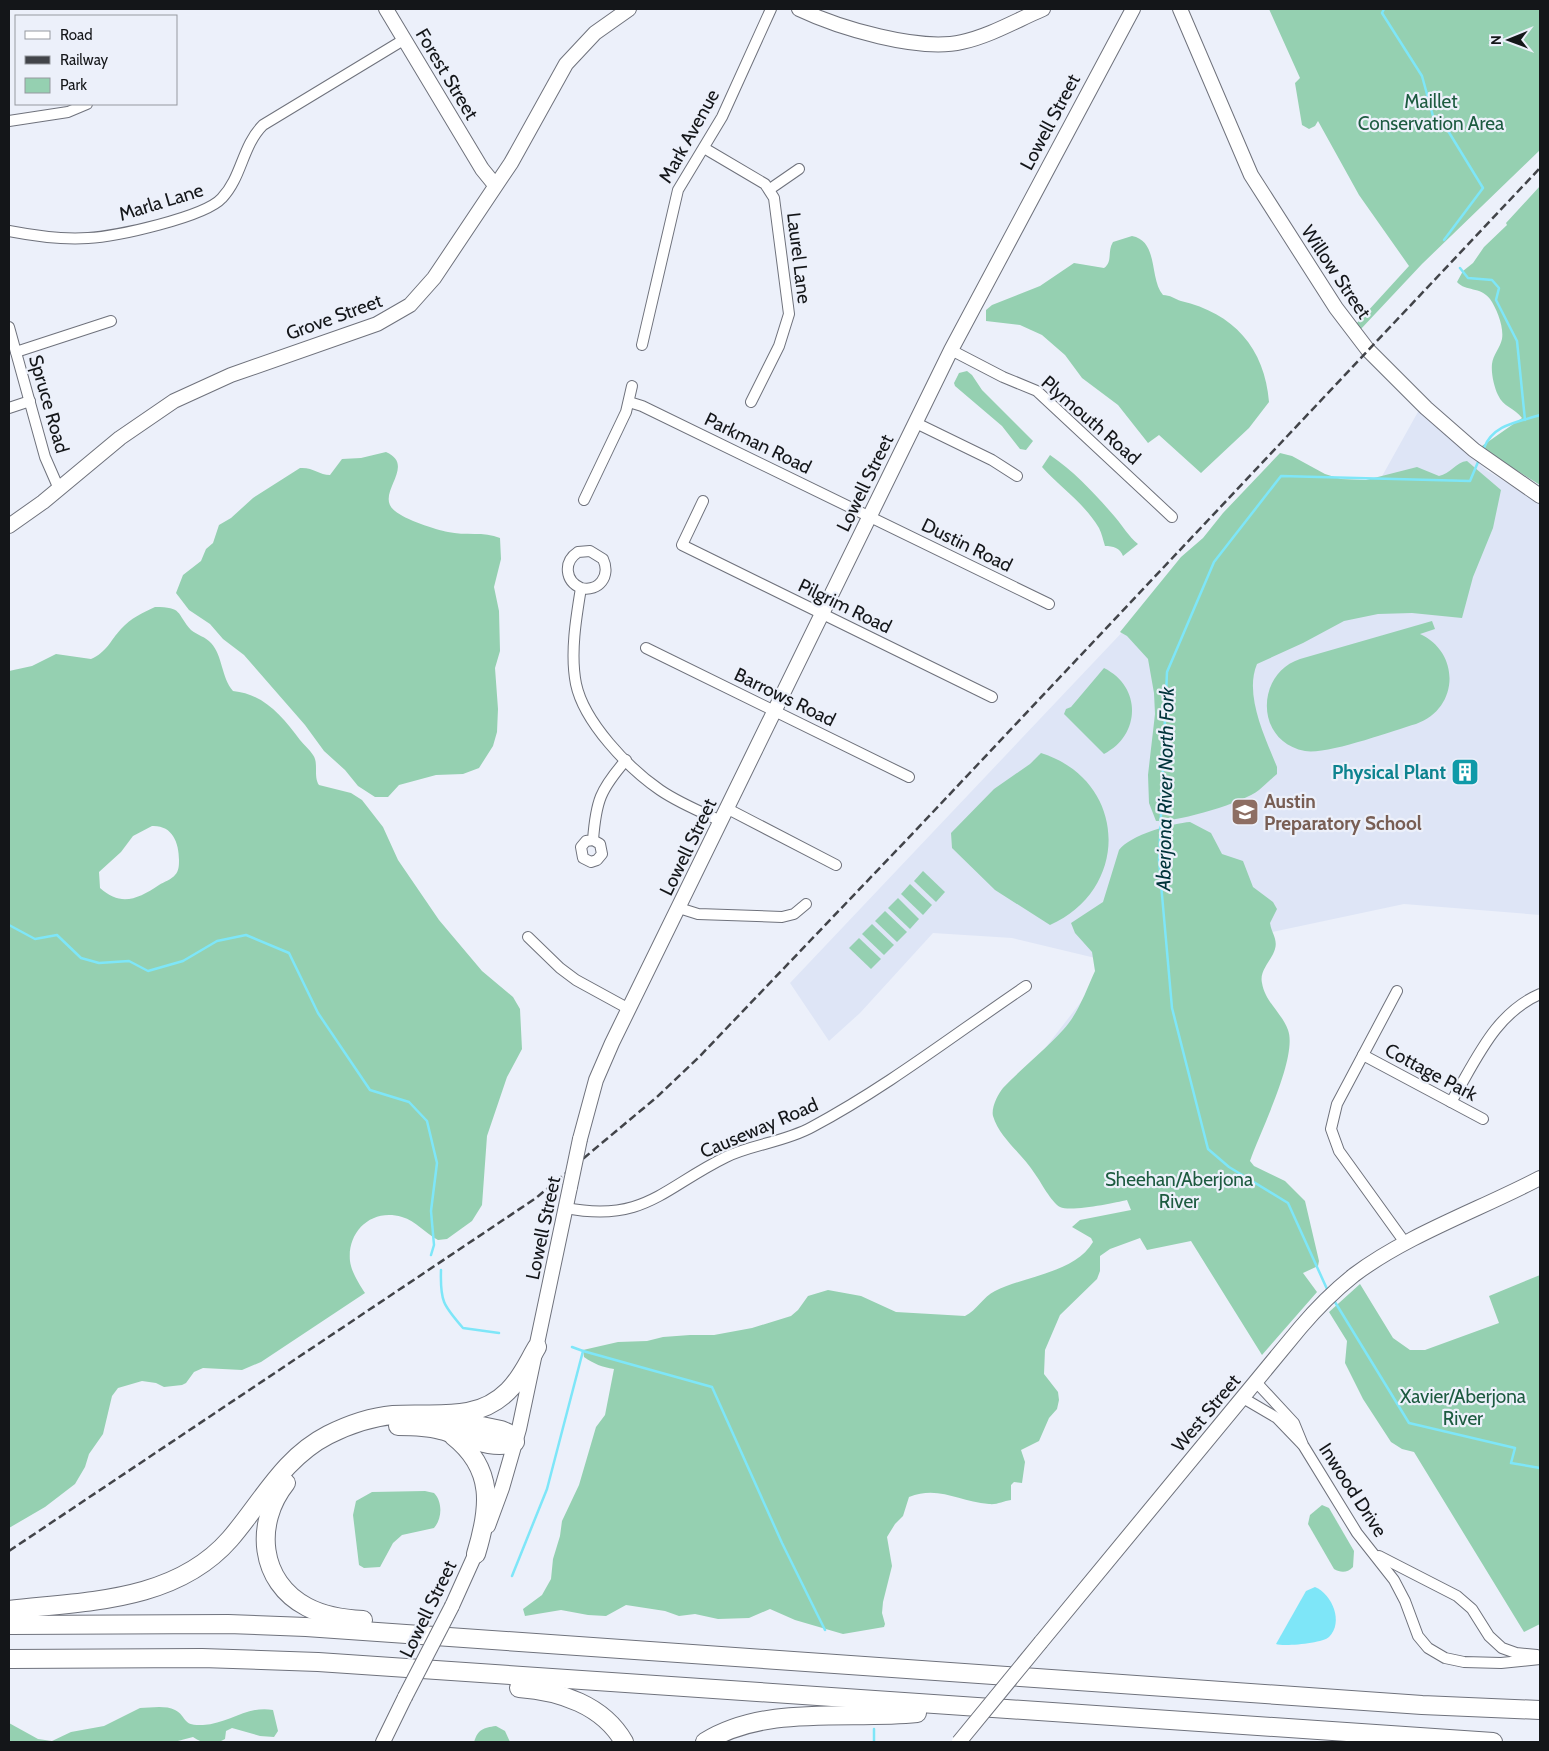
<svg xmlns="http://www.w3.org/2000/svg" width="1549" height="1751" viewBox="0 0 1549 1751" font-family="Cabin,sans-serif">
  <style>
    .built { fill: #dee5f6 }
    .green { fill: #95d0b1; fill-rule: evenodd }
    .water { fill: #7ee6f8 }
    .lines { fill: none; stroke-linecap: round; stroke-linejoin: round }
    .stream { stroke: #7ee6f8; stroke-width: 2.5 }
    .street-casing { stroke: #6f727c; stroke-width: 12 }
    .secondary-casing { stroke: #6f727c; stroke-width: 16 }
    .highway-casing { stroke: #6f727c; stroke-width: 20 }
    .street { stroke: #fff; stroke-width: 10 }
    .secondary { stroke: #fff; stroke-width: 14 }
    .highway { stroke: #fff; stroke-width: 18 }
    .rail { stroke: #424449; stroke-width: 2.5; stroke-dasharray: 8 4; stroke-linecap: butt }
    .secondary-bridge-casing { stroke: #6f727c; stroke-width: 16; stroke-linecap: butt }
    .secondary-bridge { stroke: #fff; stroke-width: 14 }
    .labels { text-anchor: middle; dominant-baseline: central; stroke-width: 4.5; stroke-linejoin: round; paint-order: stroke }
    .street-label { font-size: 19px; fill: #141619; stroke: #ecf0fa }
    .park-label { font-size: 19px; fill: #1d5b40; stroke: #ecf0fa }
    .culture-label { font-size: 19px; font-weight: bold; fill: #0d838f; stroke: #ecf0fa; text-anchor: end }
    .education-label { font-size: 19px; font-weight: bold; fill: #785e54; stroke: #ecf0fa; text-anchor: start }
    .water-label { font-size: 20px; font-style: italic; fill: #00333a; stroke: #ecf0fa }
  </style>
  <rect width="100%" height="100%" fill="#ecf0fa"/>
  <polygon class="built" points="1419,410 1486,470 1540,503 1540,915 1404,904 1244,938 1008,1096 1112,962 1012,938 933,933 860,1013 829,1041 790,983 1201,549 1304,479 1376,487"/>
  <g class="green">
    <polygon points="1269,9 1540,9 1540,150 1422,264 1360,330 1356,324 1409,266 1359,195 1318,121 1315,126 1309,129 1302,125 1295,83 1300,78"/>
    <path d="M1540 186V485L1482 449V446L1522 418C1515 408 1503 407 1498 395 1494 387 1491 373 1492 364 1493 355 1500 348 1502 339 1504 327 1497 309 1490 299 1480 286 1466 292 1457 282L1463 271 1473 263 1484 247 1507 225 1506 223Z"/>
    <path d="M1132 236C1159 241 1149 279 1163 295 1170 295 1175 299 1181 301 1233 313 1265 348 1269 402L1249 428 1201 473 1159 435 1148 443 1118 405 1082 378 1065 355 1042 335 1020 325 986 321V310L992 305 1040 286 1074 263 1104 268C1113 262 1107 251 1113 242Z"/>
    <polygon points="967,371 972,375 982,390 1033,441 1026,450 1020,449 1002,426 955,386 954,383 959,373"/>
    <path d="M386 452C418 466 373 494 395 511 404 519 436 530 448 532 465 536 484 531 500 538L501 559 494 587 499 611 500 651 495 668 498 709 497 732 493 746 479 768 463 774 436 775 399 785 388 797H375L358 786 345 770 324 751 305 725 244 655 223 639 210 624 189 610 176 593 183 575 201 561 206 549 213 543 219 525 231 518 253 498 300 468C313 467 319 475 330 475L342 459 361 458Z"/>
    <path d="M1280 453 1292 456 1325 474 1341 479 1366 480 1417 467 1439 476C1450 474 1456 462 1467 461L1501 490 1493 528 1473 577 1462 618 1412 613 1378 614 1344 621 1303 643 1257 664C1244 695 1265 737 1277 767V774C1271 779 1265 785 1259 790 1243 803 1178 822 1156 821L1149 803 1148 775 1155 714 1154 693 1148 659 1127 636 1120 632 1181 557 1203 538 1223 513Z"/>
    <path d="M1050 455C1075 472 1096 495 1115 517 1123 526 1128 536 1138 544L1123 556C1120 548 1113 546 1105 546 1103 540 1102 534 1099 528 1085 504 1060 487 1042 467Z"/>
    <path d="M155 607C183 607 176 613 191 630 197 635 206 637 211 643 223 656 221 677 233 691 264 694 282 716 300 740 304 745 310 750 313 755 319 763 313 776 319 785L351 793 362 800 383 827 398 860 439 920 482 971 513 997 520 1009 522 1049 507 1077 487 1136 482 1205 472 1221 447 1239 438 1240C425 1233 416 1221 402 1217 372 1208 347 1231 350 1261 351 1271 359 1284 365 1293L261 1362 242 1370 203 1368 194 1372 186 1383 182 1385 164 1387 156 1383 142 1381 118 1388 112 1396 103 1434 89 1454 85 1467 75 1484 45 1507 9 1528V671L32 666 56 654 91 659C107 652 110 641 121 629 131 618 142 613 155 607ZM152 826C172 825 179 842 179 860 179 865 179 871 175 875 172 879 164 882 159 885 138 899 121 907 100 888L99 872 121 852 133 836Z"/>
    <path d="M1432 621 1435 629 1420 634C1461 653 1459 709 1416 724 1392 731 1327 755 1305 751 1255 742 1255 674 1300 659Z"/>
    <path d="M1104 668C1142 687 1141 735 1104 754L1064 714 1066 709 1071 707Z"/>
    <path d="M1041 753C1127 780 1132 888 1050 925L995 890 952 848 951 833 994 789 1030 764Z"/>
    <path d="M1190 822 1211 833 1222 854 1243 861 1253 887 1273 902 1277 909 1270 923C1271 932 1278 939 1275 949 1272 960 1259 970 1262 983 1265 1002 1282 1013 1288 1030 1298 1057 1260 1132 1250 1161L1254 1166 1285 1181 1305 1201 1319 1261 1318 1266 1303 1273 1317 1292 1262 1355 1191 1241 1147 1250 1140 1238 1110 1249 1100 1256V1271L1097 1279 1060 1315 1045 1350 1044 1374 1058 1392 1059 1400 1057 1409 1049 1418 1039 1441 1021 1450 1025 1462 1022 1483 1014 1482 1011 1485V1500C1003 1501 997 1505 989 1504 959 1502 939 1485 909 1497L903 1516 895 1524 887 1537 892 1566 883 1602 882 1613 885 1624 884 1627 843 1634 795 1620 770 1609 749 1618 718 1619 695 1614 679 1616 665 1611 626 1605 606 1616 588 1615 561 1610 525 1616 523 1609 542 1595 551 1579 553 1559 560 1536 562 1521 579 1485 596 1427 605 1415 614 1369C602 1367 594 1364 584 1357L583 1350 618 1342 647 1341 663 1337 690 1335H714L752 1328 791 1316 798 1310 808 1296 828 1290 861 1296 896 1312 965 1316C977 1310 983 1297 995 1291 1024 1276 1075 1273 1093 1242L1091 1238 1072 1227 1080 1220 1131 1210 1127 1200C1114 1203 1071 1212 1060 1207 1051 1202 1041 1182 1035 1174 1023 1154 1000 1139 993 1116 991 1108 998 1094 1003 1088 1022 1068 1044 1051 1063 1030 1078 1014 1086 991 1095 971L1092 952 1075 933 1071 923 1103 902 1119 850C1130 835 1173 823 1190 822Z"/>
    <polygon points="923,871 945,892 936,902 914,881"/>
    <polygon points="910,884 932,905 923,915 901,894"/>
    <polygon points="898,898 919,919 910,929 888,908"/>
    <polygon points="885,911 907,932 897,942 875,921"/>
    <polygon points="872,924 894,945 884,955 862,934"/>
    <polygon points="859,938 881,959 871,969 849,948"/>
    <polygon points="1540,1275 1540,1624 1524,1632 1414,1452 1402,1449 1391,1442 1363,1399 1345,1363 1347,1341 1329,1312 1360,1284 1393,1338 1410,1350 1425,1350 1499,1323 1489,1296"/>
    <path d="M425 1491 434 1493C443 1502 442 1519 434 1528L402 1535 393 1543 380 1567 364 1568 359 1565 353 1515 356 1501 372 1492Z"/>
    <path d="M1322 1505 1329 1508 1354 1551 1353 1567C1347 1573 1341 1573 1334 1569L1308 1524 1310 1515Z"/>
    <path d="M140 1708C150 1708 165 1705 175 1710 188 1717 181 1726 203 1725 229 1724 247 1705 273 1710L278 1731 274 1737 260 1736 232 1728 226 1731 225 1739C215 1745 202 1744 193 1737L174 1742H9V1723L38 1739 52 1741 71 1732 104 1726Z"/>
    <path d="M496 1726 505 1731 510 1742H474C478 1729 483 1728 496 1726Z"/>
  </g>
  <path class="water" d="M1315 1587C1332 1594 1344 1622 1329 1637 1323 1643 1284 1647 1276 1644L1306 1591Z"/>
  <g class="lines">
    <g class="stream">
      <polyline points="1384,9 1382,13 1422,76 1433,116 1442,121 1483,188 1444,240"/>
      <polyline points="1460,268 1468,278 1492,280 1499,288 1496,300 1517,341 1525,420"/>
      <path d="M1484 448C1493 424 1519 422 1540 415"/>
      <polyline points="9,925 35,939 57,935 81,958 99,963 129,961 148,971 183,961 217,941 246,935 289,953 318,1013 370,1090 409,1102 427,1121 437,1163 431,1211 434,1245 431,1255"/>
      <path d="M441 1270C440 1301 443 1305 463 1328L499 1333"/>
      <polyline points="1327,1289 1288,1203 1229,1167 1208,1149 1172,1008 1159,861 1167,672 1214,562 1281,476 1470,481 1478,462"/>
      <polyline points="1335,1302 1409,1423 1515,1448 1511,1463 1540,1468"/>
      <polyline points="583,1351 712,1387 782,1543 825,1630"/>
      <polyline points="512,1576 547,1489 583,1351 572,1347"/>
      <polyline points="874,1742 874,1729"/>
    </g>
    <defs>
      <g id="street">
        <polyline points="9,121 68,112 87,104"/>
        <polyline points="704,148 765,184 774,198 789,314 779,346 751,402"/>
        <polyline points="770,189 799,169"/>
        <path d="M9 231C35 236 62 240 88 238 115 237 205 217 222 198 242 177 242 146 263 125L405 39"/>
        <polyline points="9,327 45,457 59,489"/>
        <polyline points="642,345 678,190 722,117 771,9"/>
        <polyline points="951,350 1003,377 1037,391 1172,517"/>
        <polyline points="16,352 111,321"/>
        <polyline points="629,402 642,406 1049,604"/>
        <polyline points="9,408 30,401"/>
        <polyline points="916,423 992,460 1017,476"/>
        <polyline points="584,500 626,412 632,386"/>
        <polyline points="703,501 682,545 992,697"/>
        <path d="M581 588C565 581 563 562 578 552L590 551 603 559C611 576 599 592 581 588 576 618 570 654 576 684 584 722 628 768 660 790 679 803 701 812 721 821"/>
        <polyline points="646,648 909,777"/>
        <polyline points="728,809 836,865"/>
        <path d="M593 840 600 844 602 854 597 860 591 862 583 858 581 847 586 841 593 840C596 801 600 790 626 760"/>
        <polyline points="679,908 698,914 782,917 794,914 806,904"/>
        <polyline points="528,937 560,968 576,980 629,1009"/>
        <polyline points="1397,991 1337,1104 1331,1129 1339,1151 1406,1244"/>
        <polyline points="1363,1055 1483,1119"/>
        <path d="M1451 1102C1476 1061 1494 1014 1540 994"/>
        <path d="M566 1208C644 1223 663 1188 726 1157 753 1144 785 1142 812 1127 887 1087 955 1034 1026 986"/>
        <polyline points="1256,1382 1294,1423 1303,1445 1357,1533 1394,1580 1405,1601 1418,1636 1428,1648 1445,1658 1464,1662 1501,1663 1540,1659"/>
        <polyline points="1243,1398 1277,1418 1302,1444"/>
        <polyline points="1379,1556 1457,1596 1472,1609 1489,1636 1502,1648 1516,1653 1537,1655"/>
      </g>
      <g id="secondary">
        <polyline points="386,9 482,169 495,185"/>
        <path d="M799 9C839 28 919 52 962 42 990 36 1017 20 1043 9"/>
        <polyline points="1180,9 1251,175 1336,308 1368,350 1426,408 1474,450 1540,496"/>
        <polyline points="9,526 43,502 120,438 174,401 231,375 377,324 410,305 434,278 511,163 566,64 595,33 629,9"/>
        <polyline points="580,1139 596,1080 612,1043 951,350 1133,9"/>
        <polyline points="488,1526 502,1488 519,1429 570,1187"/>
        <polyline points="452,1606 479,1546"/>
        <path d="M1041 1642 1300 1328C1316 1309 1334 1291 1354 1275 1407 1235 1481 1209 1540 1178"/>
        <polyline points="383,1742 405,1697"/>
      </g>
      <g id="highway">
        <path d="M398 1426C412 1426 427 1426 440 1430 463 1435 493 1452 515 1442L508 1433 501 1430 453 1420"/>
        <path d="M453 1436C495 1469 490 1508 476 1554"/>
        <path d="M286 1483C254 1523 259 1582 307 1607 324 1616 344 1619 363 1620"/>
        <path d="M9 1610C86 1601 175 1602 230 1539 262 1502 283 1458 328 1435 348 1425 371 1417 393 1415 434 1412 476 1423 508 1391 521 1379 528 1362 537 1347"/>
        <polyline points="9,1625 228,1624 306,1627 1422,1705 1540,1710"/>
        <polyline points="9,1659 202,1658 318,1662 1493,1742"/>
        <path d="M519 1688C560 1691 603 1705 624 1742"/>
        <path d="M705 1742C766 1704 849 1720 917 1713"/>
      </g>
    </defs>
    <use href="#street" class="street-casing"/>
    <use href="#secondary" class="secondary-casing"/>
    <use href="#highway" class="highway-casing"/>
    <use href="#street" class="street"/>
    <use href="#secondary" class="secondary"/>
    <use href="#highway" class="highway"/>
    <polyline class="rail" points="9,1551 536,1198 657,1097 700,1056 916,830 1540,168"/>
    <defs>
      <g id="secondary-bridge">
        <polyline points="570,1187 580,1139"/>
        <polyline points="405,1697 452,1606"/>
        <polyline points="959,1742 1041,1642"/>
      </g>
    </defs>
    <use href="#secondary-bridge" class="secondary-bridge-casing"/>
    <use href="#secondary-bridge" class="secondary-bridge"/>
  </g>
  <defs>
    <symbol id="building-square" viewBox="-11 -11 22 22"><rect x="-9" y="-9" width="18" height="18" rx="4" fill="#0f9aa8" stroke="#ecf0fa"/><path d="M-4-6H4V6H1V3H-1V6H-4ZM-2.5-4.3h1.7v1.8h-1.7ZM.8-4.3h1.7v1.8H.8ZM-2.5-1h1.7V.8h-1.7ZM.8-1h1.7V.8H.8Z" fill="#fff"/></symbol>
    <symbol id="school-square" viewBox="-11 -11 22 22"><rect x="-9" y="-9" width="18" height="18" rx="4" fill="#8d6e63" stroke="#ecf0fa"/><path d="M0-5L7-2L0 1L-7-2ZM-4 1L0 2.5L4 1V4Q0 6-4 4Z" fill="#fff"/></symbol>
  </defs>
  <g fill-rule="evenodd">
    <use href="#building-square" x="1449" y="756" width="32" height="32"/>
    <use href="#school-square" x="1229" y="796" width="32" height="32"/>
  </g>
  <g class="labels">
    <g class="street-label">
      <text transform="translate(447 74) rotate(59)">Forest Street</text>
      <text transform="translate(1050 122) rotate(-62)">Lowell Street</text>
      <text transform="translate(689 136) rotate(-61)">Mark Avenue</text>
      <text transform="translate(161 202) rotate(-17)">Marla Lane</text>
      <text transform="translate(799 258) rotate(83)">Laurel Lane</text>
      <text transform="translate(1336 272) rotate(56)">Willow Street</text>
      <text transform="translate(334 317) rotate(-20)">Grove Street</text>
      <text transform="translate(49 404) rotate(74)">Spruce Road</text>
      <text transform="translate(1091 420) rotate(41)">Plymouth Road</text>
      <text transform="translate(758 443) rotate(26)">Parkman Road</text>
      <text transform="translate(865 483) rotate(-64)">Lowell Street</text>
      <text transform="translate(967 545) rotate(26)">Dustin Road</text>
      <text transform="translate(845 606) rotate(26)">Pilgrim Road</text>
      <text transform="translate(785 697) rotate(26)">Barrows Road</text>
      <text transform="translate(688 847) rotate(-64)">Lowell Street</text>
      <text transform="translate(1431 1072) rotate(28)">Cottage Park</text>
      <text transform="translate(759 1128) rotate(-23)">Causeway Road</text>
      <text transform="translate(543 1228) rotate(-78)">Lowell Street</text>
      <text transform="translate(1206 1413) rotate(-50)">West Street</text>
      <text transform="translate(1353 1490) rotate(57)">Inwood Drive</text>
      <text transform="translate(428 1609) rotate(-64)">Lowell Street</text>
    </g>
    <g class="park-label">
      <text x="1431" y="101">Maillet<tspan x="1431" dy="22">Conservation Area</tspan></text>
      <text x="1179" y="1179">Sheehan/Aberjona<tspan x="1179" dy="22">River</tspan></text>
      <text x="1463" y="1396">Xavier/Aberjona<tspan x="1463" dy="22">River</tspan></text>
    </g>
    <g class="culture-label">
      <text x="1446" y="772">Physical Plant</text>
    </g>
    <g class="education-label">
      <text x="1264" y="801">Austin<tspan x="1264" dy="22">Preparatory School</tspan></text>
    </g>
    <g class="water-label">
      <text transform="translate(1165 789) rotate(-89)">Aberjona River North Fork</text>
    </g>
  </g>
  <rect width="1549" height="1751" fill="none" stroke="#141619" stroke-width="20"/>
  <rect x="15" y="15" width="162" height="90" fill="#ecf0fa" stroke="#9699a0"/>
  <rect x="25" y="31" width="25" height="8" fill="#ffffff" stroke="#9699a0"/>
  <text x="60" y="40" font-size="15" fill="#141619">Road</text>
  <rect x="25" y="56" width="25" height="8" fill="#424449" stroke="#9699a0"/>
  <text x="60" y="65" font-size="15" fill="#141619">Railway</text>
  <rect x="25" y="78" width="25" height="15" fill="#95d0b1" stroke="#9699a0"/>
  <text x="60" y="90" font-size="15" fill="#141619">Park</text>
  <g transform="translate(1509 40) rotate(269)" stroke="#ecf0fa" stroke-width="4" paint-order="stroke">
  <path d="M0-4L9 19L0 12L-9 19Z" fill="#141619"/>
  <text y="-8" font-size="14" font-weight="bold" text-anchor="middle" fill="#141619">N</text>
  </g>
</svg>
